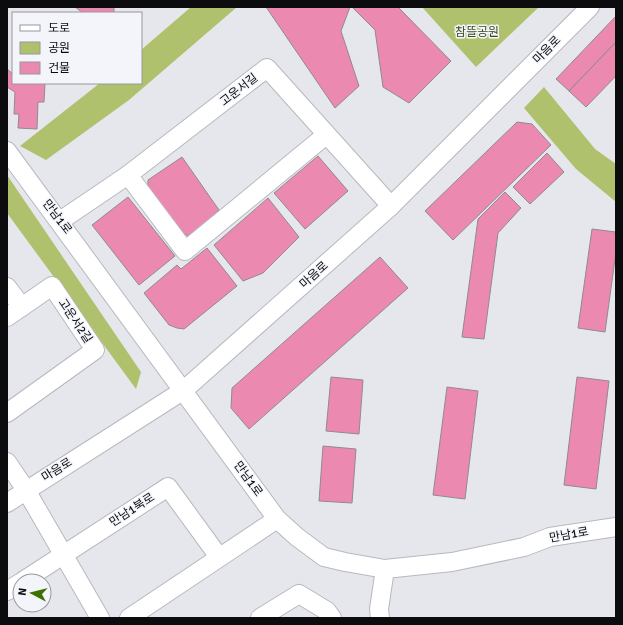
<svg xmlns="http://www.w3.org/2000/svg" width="623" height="625" viewBox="0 0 623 625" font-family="Signika,'Noto Sans KR',sans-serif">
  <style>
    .green { fill: #afc16d }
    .building { fill: #ec89b0; stroke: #908a8c }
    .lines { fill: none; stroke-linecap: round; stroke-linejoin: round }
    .minor-casing { stroke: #b7b9be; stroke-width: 20 }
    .minor { stroke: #fff; stroke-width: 18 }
    .labels { text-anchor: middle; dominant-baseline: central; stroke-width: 3; stroke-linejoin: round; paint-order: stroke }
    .park-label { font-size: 12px; fill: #404920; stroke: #f3f5fb }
    .street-label { font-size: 12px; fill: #0c0c0e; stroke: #f3f5fb }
  </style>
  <rect width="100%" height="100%" fill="#e6e7ed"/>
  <g class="green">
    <polygon points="191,7 237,7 129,100 46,160 20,146 100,83 141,83 141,50"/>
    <polygon points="422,7 539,7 476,67"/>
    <polygon points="544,87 595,149 616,164 616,202 576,169 524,108"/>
    <polygon points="7,175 141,372 136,389 7,213"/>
  </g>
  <g class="building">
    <polygon points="75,7 114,7 114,13 83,13"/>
    <polygon points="266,7 350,7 341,31 359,86 335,108"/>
    <polygon points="352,7 398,7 451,61 409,103 383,87 375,30"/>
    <polygon points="616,16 616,42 569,91 556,79"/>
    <polygon points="616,42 616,76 586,107 569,91"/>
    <polygon points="7,69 13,74 13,83 45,83 44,102 38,102 37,129 18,128 19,114 14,114 15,92 7,87"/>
    <polygon points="517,122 532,124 551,145 453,240 425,211"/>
    <polygon points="547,153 564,172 530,204 513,187"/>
    <polygon points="318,156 348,191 305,229 274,193"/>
    <polygon points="182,157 219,210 191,236 182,234 148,188 148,180"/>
    <polygon points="505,192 521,208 498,233 484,339 462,337 478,219"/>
    <polygon points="128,197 175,256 139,285 92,225"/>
    <polygon points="268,198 299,237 263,273 243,281 214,245"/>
    <polygon points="592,229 616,232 616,252 605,332 578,328"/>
    <polygon points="207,248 237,286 184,329 177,328 169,325 144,293 177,265 181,269"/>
    <polygon points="380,257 408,288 249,429 231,408 232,388"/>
    <polygon points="331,377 363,380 359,434 326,431"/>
    <polygon points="577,377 609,381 596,489 564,485"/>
    <polygon points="447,387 478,391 465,499 433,495"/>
    <polygon points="323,446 356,449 352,503 319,501"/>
  </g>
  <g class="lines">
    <defs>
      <g id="minor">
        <polyline points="7,151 277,519 297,537 324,557 345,562 385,569 452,562 524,547 550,537 616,527"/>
        <polyline points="128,175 185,251 326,135"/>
        <polyline points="60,221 128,175 267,68 391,206"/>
        <polyline points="7,287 22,307"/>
        <polyline points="7,317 52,286 95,350 7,413"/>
        <polyline points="7,462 26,490 100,618"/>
        <polyline points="7,503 184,390 391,206 590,7"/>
        <polyline points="23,581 168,487 219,557"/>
        <polyline points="7,591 20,583"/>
        <polyline points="129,618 277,519"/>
        <polyline points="260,618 299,594 327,611 332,618"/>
        <polyline points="380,618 379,609 385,569"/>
      </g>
    </defs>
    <use href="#minor" class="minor-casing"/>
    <use href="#minor" class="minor"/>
  </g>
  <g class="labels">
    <g class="park-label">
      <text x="477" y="32">참뜰공원</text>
    </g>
    <g class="street-label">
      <text transform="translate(547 50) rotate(-45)">마음로</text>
      <text transform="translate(239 90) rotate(-38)">고운서길</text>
      <text transform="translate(57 217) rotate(53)">만남1로</text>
      <text transform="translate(314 275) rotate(-42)">마음로</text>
      <text transform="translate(75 321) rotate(56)">고운서2길</text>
      <text transform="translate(57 470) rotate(-32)">마음로</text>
      <text transform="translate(248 479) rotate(54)">만남1로</text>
      <text transform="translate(132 510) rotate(-33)">만남1북로</text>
      <text transform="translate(569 535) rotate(-10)">만남1로</text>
    </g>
  </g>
  <rect width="623" height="625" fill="none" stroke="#0c0c0e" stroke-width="16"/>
  <rect x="12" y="12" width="130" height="72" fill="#f3f5fb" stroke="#97989c"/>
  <rect x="20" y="25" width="20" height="6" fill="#ffffff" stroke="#97989c"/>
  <text x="48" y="32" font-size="12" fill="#0c0c0e">도로</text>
  <rect x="20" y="42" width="20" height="12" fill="#afc16d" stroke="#97989c"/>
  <text x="48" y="52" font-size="12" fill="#0c0c0e">공원</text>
  <rect x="20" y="62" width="20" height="12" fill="#ec89b0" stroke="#97989c"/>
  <text x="48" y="72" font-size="12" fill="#0c0c0e">건물</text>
  <g transform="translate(32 593) rotate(277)"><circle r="19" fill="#f3f5fb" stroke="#97989c"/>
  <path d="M0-3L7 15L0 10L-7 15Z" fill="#3c7300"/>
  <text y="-6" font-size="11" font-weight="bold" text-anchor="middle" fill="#0c0c0e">N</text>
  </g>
</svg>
